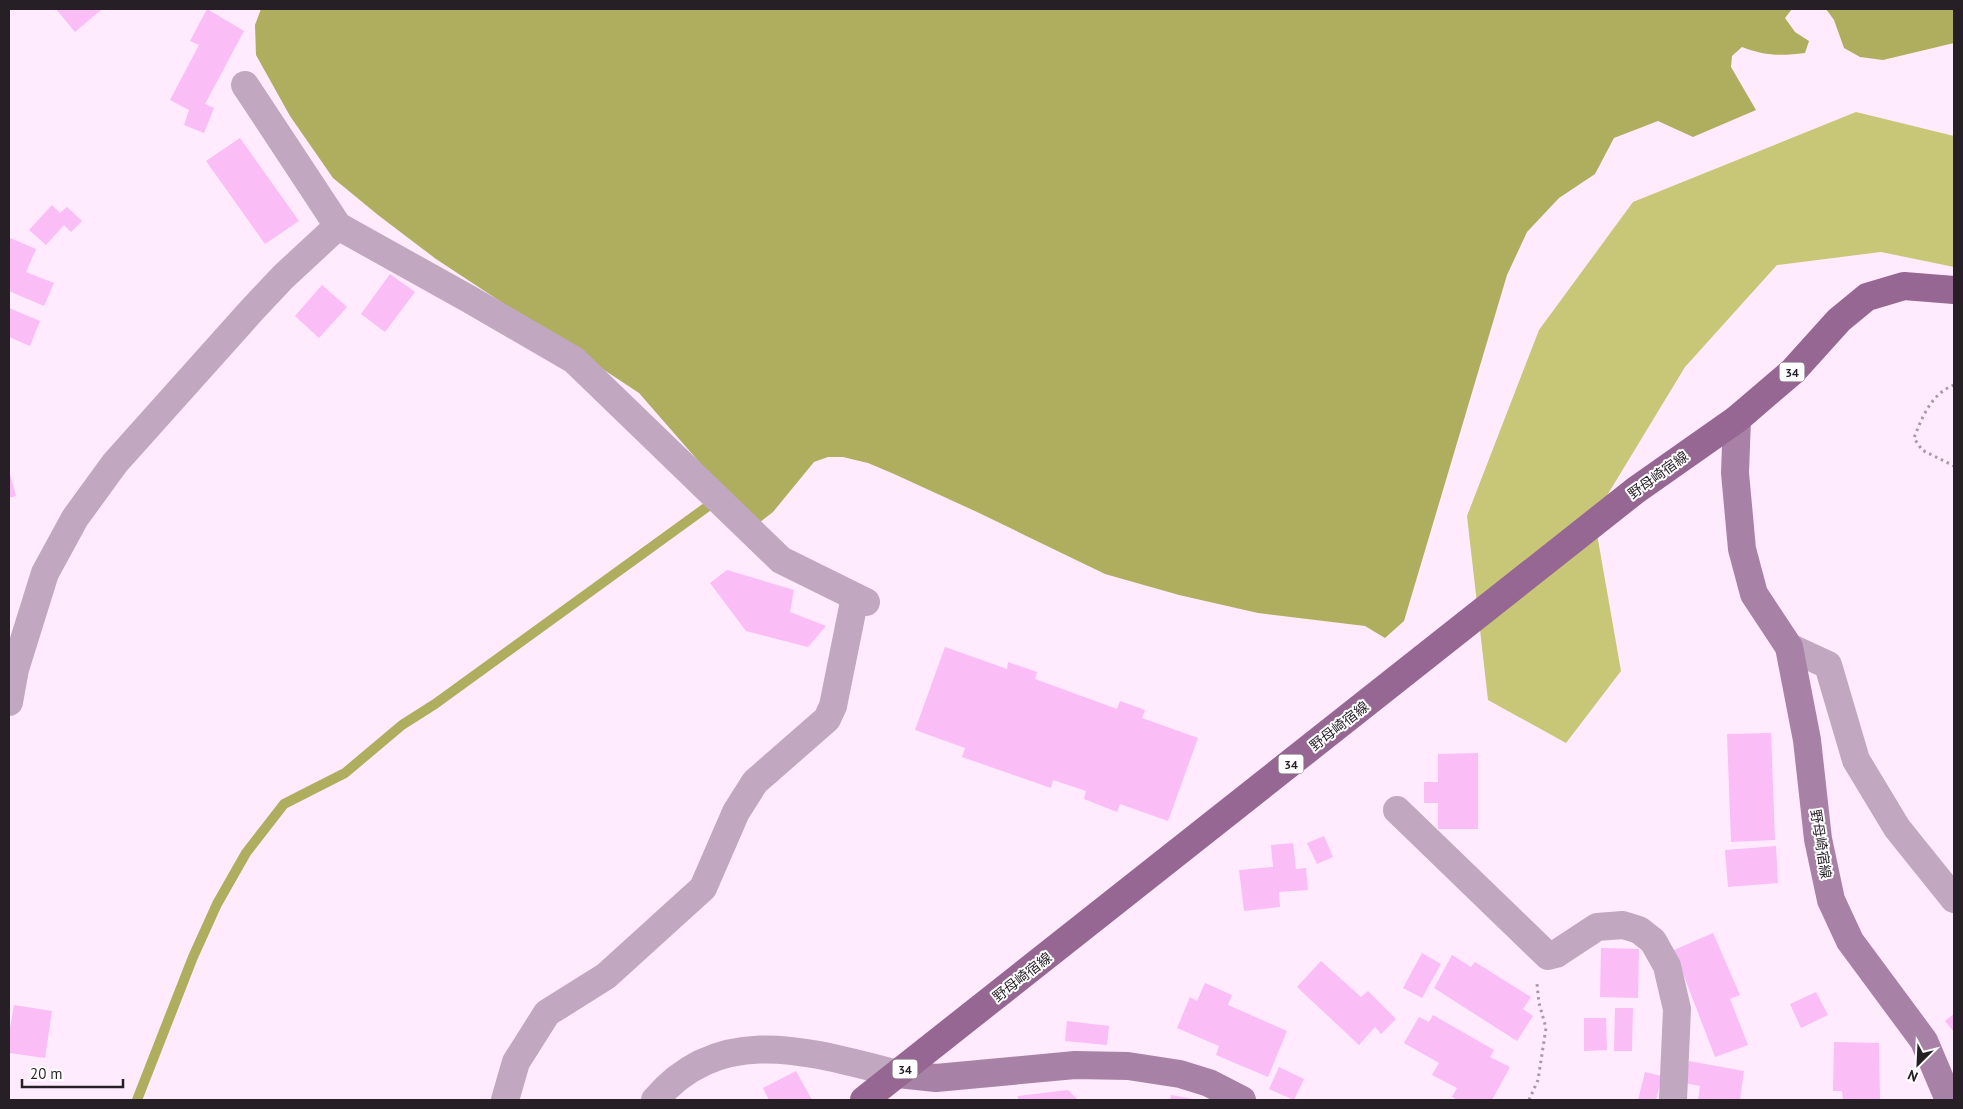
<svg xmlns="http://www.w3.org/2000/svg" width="1963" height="1109" viewBox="0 0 1963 1109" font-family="'PT Sans','Noto Sans JP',sans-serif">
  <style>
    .forest { fill: #c8c677 }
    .water { fill: #afad5e }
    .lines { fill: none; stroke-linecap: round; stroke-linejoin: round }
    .stream { stroke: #afad5e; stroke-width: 10 }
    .building { fill: #fabdf6 }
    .path { stroke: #a799a6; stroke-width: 3; stroke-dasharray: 2.5 4; stroke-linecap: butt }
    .street { stroke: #c1a7bf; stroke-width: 28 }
    .secondary { stroke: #a882a6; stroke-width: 28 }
    .primary { stroke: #966793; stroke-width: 28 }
    .labels { text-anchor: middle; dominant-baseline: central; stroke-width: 4; stroke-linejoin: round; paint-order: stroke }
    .shield { fill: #fff; stroke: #676267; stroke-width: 1 }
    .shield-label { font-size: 12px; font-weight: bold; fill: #261f26 }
    .street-label { font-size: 14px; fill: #261f26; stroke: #fff }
  </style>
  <rect width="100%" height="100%" fill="#ffebfd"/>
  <polygon class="forest" points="1856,112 1954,136 1954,267 1881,252 1777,265 1685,367 1594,517 1621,671 1566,743 1488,700 1467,516 1539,330 1633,202"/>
  <g class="water">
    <path d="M261 9H1792L1785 18 1795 32 1809 41 1805 53C1781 56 1765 56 1742 47L1732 56 1731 67 1756 110 1693 137 1658 121 1614 138 1595 174 1559 198 1527 232 1507 275 1404 621 1385 638 1365 626 1258 613 1179 595 1105 574 977 512 894 474 868 463 843 457H828L814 462 773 512 755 526 639 393 436 259 378 215 333 178 290 116 256 55 255 25Z"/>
    <polygon points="1826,9 1954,9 1954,43 1883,60 1860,57 1844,48 1834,20"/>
  </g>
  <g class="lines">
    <polyline class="stream" points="137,1100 193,957 217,904 246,853 284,804 345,773 402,725 435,704 718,499"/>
  </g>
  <g class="building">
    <polygon points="56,9 102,9 75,32"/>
    <polygon points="207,9 244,31 205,104 214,108 204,133 184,125 189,110 170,100 199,45 190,41"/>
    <polygon points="240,138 299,221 265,244 206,161"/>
    <polygon points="52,205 60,213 67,207 82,221 71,232 64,225 46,245 29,230"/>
    <polygon points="10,238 36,249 26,272 54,283 44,306 9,291 9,242"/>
    <polygon points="390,274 415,292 385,332 361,314"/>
    <polygon points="322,285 347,307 319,338 295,316"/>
    <polygon points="9,308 40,321 30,346 9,337"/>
    <polygon points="9,470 16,496 9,498"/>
    <polygon points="727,570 794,590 790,612 826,626 808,647 746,631 710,583"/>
    <polygon points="945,647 1007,669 1008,662 1037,672 1035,679 1117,709 1120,701 1145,710 1142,718 1198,738 1168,821 1120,804 1117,812 1084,799 1086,791 1053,780 1051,788 962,757 965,748 915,730"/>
    <polygon points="1771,733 1775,840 1731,842 1727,734"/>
    <polygon points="1478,753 1478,829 1438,829 1438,803 1424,803 1424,782 1438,782 1438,754"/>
    <polygon points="1324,836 1333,857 1317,864 1307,843"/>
    <polygon points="1293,843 1296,869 1306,868 1308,890 1279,892 1280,907 1244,911 1239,870 1273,867 1271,845"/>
    <polygon points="1776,846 1778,883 1728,887 1725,850"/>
    <polygon points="1713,933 1740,995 1730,999 1748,1045 1715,1057 1674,950"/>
    <polygon points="1601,948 1639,949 1638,998 1600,997"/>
    <polygon points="1422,953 1441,964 1422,998 1403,988"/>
    <polygon points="1452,955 1471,967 1475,962 1531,997 1523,1009 1533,1016 1517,1041 1434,988"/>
    <polygon points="1321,961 1361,997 1368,991 1396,1019 1381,1034 1375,1027 1359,1045 1297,987"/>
    <polygon points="1205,983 1232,995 1228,1005 1287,1031 1268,1077 1216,1055 1219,1046 1177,1028 1190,997 1197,1001"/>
    <polygon points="1816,992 1828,1015 1801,1028 1790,1004"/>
    <polygon points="14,1005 52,1011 45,1058 9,1053 9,1027 10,1028"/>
    <polygon points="1615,1008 1633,1008 1632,1051 1614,1051"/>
    <polygon points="1954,1014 1954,1032 1945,1021"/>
    <polygon points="1433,1015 1494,1050 1490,1057 1510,1067 1492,1100 1458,1100 1452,1097 1457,1088 1432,1075 1439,1063 1404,1043 1419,1017 1429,1022"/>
    <polygon points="1584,1018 1606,1018 1607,1050 1584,1051"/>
    <polygon points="1067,1021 1109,1026 1107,1045 1065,1041"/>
    <polygon points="1834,1042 1879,1043 1880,1100 1843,1100 1842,1091 1833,1091"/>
    <polygon points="1689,1061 1744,1071 1740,1100 1698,1100 1700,1086 1685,1083"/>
    <polygon points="1279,1067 1304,1079 1294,1100 1269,1089"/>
    <polygon points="796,1071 812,1100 769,1100 763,1088"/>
    <polygon points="1645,1072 1662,1076 1656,1100 1638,1100"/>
    <polygon points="1068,1090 1078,1100 1018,1100 1018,1096"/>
    <polygon points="1171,1095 1193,1099 1193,1100 1170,1100"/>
  </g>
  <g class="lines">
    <g class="path">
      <path d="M1954 385C1932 393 1922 417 1914 438L1922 450 1954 466"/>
      <polyline points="1529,1100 1538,1080 1546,1028 1539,1003 1537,984"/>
    </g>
    <g class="street">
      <polyline points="245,85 338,226 469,299 574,360 781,560 866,602"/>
      <polyline points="1789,647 1828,665 1856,760 1897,828 1954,899"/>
      <polyline points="9,702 15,669 45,573 75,518 115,463 251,311 283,277 338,226"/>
      <polyline points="1397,810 1548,956 1556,954 1597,927 1623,925 1639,930 1653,941 1667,966 1677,1009 1673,1100"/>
      <polyline points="505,1100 516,1062 547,1013 606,976 703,888 736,812 755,782 827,719 833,706 855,597"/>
      <path d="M655 1100C722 1021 813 1053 898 1074"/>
    </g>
    <g class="secondary">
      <polyline points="1737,419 1735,473 1742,549 1754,594 1789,647 1807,740 1818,839 1831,900 1850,941 1924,1041 1949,1100"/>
      <polyline points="898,1074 936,1078 1075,1065 1128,1066 1180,1074 1209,1083 1242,1100"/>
    </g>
    <polyline class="primary" points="864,1100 1636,490 1737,419 1793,371 1839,320 1867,297 1904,286 1954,290"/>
  </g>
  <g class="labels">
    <g class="shield">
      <rect x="1779.5" y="362.5" width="25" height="19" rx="4"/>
      <rect x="1278.5" y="754.5" width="25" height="19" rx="4"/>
      <rect x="892.5" y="1059.5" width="25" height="19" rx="4"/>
    </g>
    <g class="shield-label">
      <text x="1792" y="372">34</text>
      <text x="1291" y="764">34</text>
      <text x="905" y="1069">34</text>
    </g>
    <g class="street-label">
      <text transform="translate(1658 475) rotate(-36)">野母崎宿線</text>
      <text transform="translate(1339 726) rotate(-38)">野母崎宿線</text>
      <text transform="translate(1821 844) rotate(81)">野母崎宿線</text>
      <text transform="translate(1022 977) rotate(-38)">野母崎宿線</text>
    </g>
  </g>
  <rect width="1963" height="1109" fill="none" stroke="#261f26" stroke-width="20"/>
  <g transform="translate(1918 1064) rotate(204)" stroke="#ffffff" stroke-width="4" paint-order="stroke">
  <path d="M0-4L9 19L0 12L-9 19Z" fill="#261f26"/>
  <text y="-8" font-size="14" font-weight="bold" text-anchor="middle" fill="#261f26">N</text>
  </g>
  <path d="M22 1079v8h101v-8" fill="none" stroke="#261f26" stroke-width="2.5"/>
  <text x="30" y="1079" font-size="15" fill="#261f26" stroke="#ffffff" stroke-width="4" paint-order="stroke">20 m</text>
</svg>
